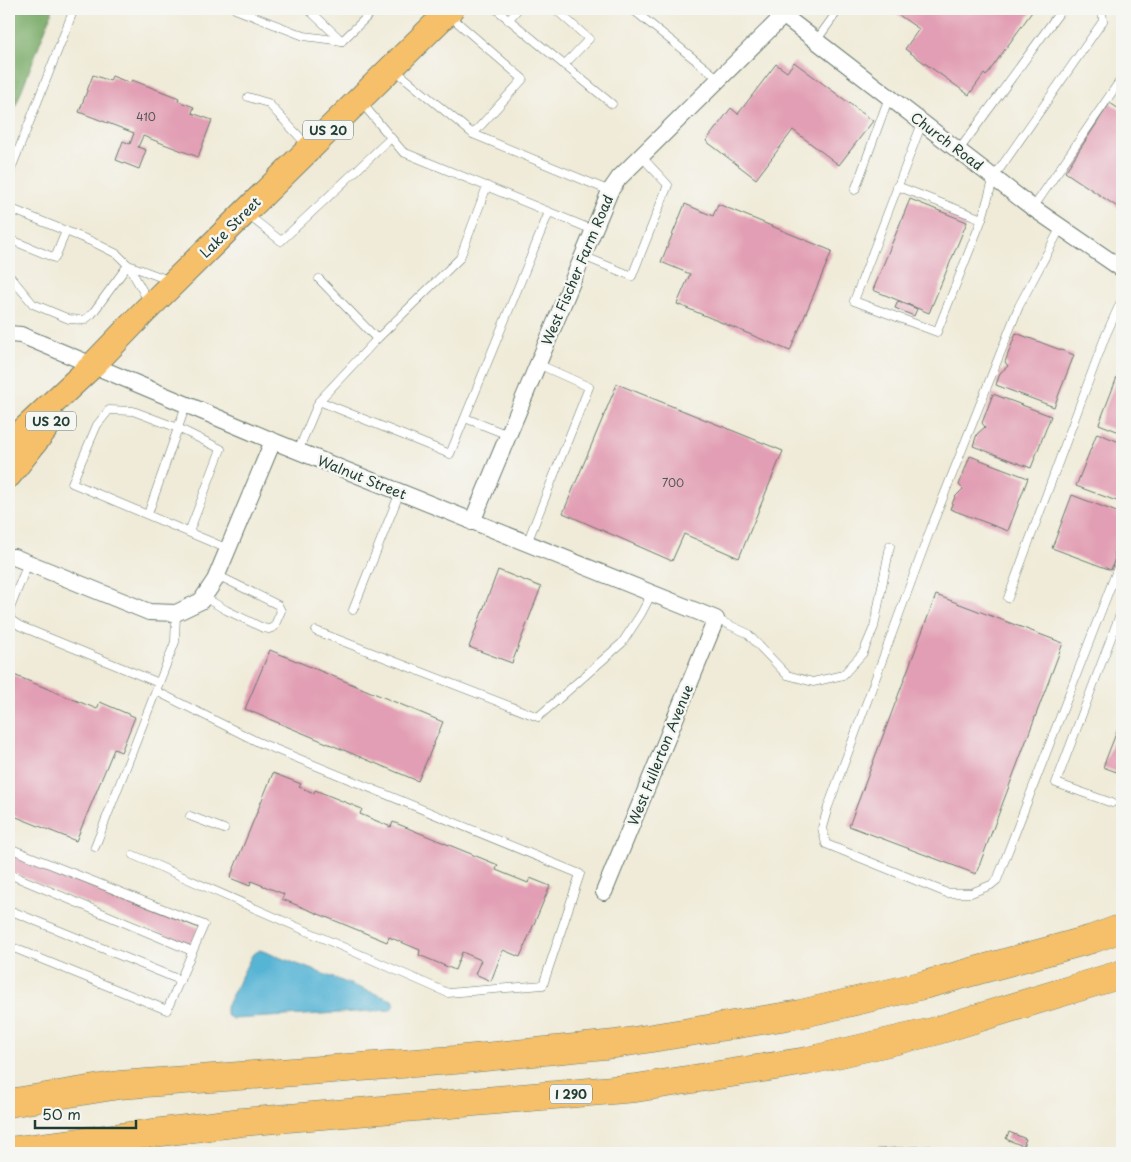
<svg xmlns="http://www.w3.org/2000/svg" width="1131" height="1162" viewBox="0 0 1131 1162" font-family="'Playpen Sans',sans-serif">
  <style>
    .forest { fill: #78aa66; stroke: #4c744d }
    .water { fill: #57b4d5; stroke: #3b7884 }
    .building { fill: #e29eb4 }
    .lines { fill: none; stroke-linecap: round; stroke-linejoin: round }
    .lane-casing { stroke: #687a6d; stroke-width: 9 }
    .street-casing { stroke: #687a6d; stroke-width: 18 }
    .primary-casing { stroke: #687a6d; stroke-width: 27 }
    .highway-casing { stroke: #687a6d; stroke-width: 29 }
    .lane { stroke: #fff; stroke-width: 8 }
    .street { stroke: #fff; stroke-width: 16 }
    .primary { stroke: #f6c06b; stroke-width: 25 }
    .highway { stroke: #f6c06b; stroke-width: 28 }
    .labels { text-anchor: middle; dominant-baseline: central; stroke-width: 5; stroke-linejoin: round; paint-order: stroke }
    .number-label { font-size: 11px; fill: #505554 }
    .shield { fill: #f6f6f2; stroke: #60746d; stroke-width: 1 }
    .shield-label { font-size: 12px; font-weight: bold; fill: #1f3d34 }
    .street-label { font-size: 14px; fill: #1f3d34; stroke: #f6f6f2 }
  </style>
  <rect width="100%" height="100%" fill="#f6f6f2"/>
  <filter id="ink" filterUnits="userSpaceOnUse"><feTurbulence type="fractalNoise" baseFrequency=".02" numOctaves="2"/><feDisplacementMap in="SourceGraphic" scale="10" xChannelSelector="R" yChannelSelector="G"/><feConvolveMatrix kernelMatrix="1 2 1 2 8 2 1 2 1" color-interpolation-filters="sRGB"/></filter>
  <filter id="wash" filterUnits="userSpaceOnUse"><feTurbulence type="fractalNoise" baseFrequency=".0096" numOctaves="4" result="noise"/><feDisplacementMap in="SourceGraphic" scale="20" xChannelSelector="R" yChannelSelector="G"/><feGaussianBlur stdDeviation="1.12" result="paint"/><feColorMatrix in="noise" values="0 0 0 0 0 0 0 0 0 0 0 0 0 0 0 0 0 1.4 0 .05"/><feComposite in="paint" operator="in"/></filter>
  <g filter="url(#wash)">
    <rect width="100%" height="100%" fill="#f0ebd8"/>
    <polygon class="forest" points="9,9 53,9 9,123"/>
    <polygon class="water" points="260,950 392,1000 395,1003 391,1010 233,1019 226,1015 226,1007 252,955"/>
    <g id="blocks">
      <g class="building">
        <polygon points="890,9 1034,9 986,76 984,74 969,95 905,49 919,29"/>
        <polygon points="794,62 873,121 839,165 793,130 756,179 706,141 731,108 738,114 776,64 787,72"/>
        <polygon points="93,75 110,81 112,76 130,83 132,80 179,98 178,101 194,107 192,113 212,120 198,157 143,136 138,147 146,150 139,169 116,160 123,141 130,144 134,133 79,112"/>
        <polygon points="1110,103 1122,111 1122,210 1065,172"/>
        <polygon points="910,199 967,222 929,313 873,290"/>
        <polygon points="685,204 713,216 718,204 832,251 790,351 677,304 690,274 661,262"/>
        <polygon points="898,301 917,309 914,316 895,308"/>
        <polygon points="1016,333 1074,355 1054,407 996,385 1000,373 1008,366 1005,362"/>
        <polygon points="1119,372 1122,373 1122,433 1099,424"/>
        <polygon points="617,384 783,451 739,558 684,534 672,561 563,513"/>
        <polygon points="993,394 1051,416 1031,468 973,446 977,434 985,427 982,423"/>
        <polygon points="1097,433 1122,443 1122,503 1076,486"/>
        <polygon points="970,456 1028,478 1008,531 950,509 955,497 963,489 959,485"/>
        <polygon points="1072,495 1122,514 1122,539 1120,546 1114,547 1115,558 1111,570 1052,548"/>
        <polygon points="498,570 541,587 512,663 469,647"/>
        <polygon points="936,595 1063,643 976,874 849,826"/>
        <polygon points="270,650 443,722 418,781 245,709"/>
        <polygon points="9,673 97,709 100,702 135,717 121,752 114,749 76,841 9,814"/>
        <polygon points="1122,718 1122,774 1103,767"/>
        <polygon points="273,773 301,784 299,787 314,793 315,790 362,809 360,814 391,827 393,822 498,865 496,870 528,883 530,878 550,886 520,957 503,950 491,981 475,974 481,960 462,952 455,970 419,955 420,950 389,937 387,942 282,899 284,894 251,881 250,886 230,878"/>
        <polygon points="9,852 199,928 191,946 9,871"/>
        <polygon points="1009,1132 1026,1139 1023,1146 1006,1139"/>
      </g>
    </g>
  </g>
  <g filter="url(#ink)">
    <use href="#blocks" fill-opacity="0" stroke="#687a6d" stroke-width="1"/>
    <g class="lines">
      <defs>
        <g id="lane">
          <polyline points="235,9 304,36 342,41"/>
          <polyline points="308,9 342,41 375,9"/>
          <polyline points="496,9 612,104"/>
          <polyline points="555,9 589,39 564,65"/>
          <polyline points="632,9 719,79"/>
          <polyline points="508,20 518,9"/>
          <polyline points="816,41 839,9"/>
          <polyline points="395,70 473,134 523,79 450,16"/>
          <polyline points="248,97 268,103 307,145"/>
          <polyline points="361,102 403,152 593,230"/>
          <polyline points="922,123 854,301 937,332 982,219 994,177 1103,21 1102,11 1098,9"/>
          <polyline points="473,134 610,191"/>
          <polyline points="959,150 1062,9"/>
          <polyline points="9,174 74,9"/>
          <polyline points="897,186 982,219"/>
          <polyline points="855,190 889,97"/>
          <polyline points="9,208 93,242 117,254 128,265 149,302"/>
          <polyline points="1033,208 1119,82 1122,84"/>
          <polyline points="248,215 281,241 391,138"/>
          <polyline points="1061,227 1019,306 931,528 828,807 822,828 826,844 947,893 971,893 991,885 997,880 1122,557"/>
          <polyline points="9,239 55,258 66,231"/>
          <polyline points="583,256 632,276 668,185 641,156"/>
          <polyline points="128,265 171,281"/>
          <polyline points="9,275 33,304 69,319 84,320 92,314 128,265"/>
          <polyline points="319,279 377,339"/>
          <polyline points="319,401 450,454 549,212"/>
          <polyline points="465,418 508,435"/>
          <polyline points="298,451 319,401 377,339 460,258 487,186"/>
          <polyline points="148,514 186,405"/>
          <polyline points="189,532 221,449 178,428 133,411 109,410 97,425 72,483 228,549"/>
          <polyline points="527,543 589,387 538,364"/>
          <polyline points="204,597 226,610 263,628 269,629 274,627 281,611 278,605 217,575"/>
          <polyline points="1008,598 1105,337 1122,299"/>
          <polyline points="353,610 400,492"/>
          <polyline points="9,611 28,563"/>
          <polyline points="9,612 11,620 20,626 159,683"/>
          <polyline points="716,619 747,633 787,675 813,682 843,675 863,653 874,627 890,546"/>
          <polyline points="316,631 538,717 622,643 641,614 652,593"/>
          <polyline points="1112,803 1056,783 1122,609"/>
          <polyline points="190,816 224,829"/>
          <polyline points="95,847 175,642 176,613"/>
          <polyline points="9,848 204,925 167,1010 9,946"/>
          <polyline points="133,855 448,993 543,985 580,874 258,742 156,691"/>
          <polyline points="9,874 192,951"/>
          <polyline points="9,910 180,980"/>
          <polyline points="879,1153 931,1150 934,1153"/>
        </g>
        <g id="street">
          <polyline points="775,9 1033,208 1122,269"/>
          <polyline points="9,334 21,335 273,441 716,619 604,892"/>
          <polyline points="472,522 610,191 619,178 784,15"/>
          <polyline points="9,557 14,557 149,612 176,613 201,601 215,580 273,441"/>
        </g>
        <g id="primary">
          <polyline points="9,444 92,366 144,312 451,9"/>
          <polyline points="9,475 52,420"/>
        </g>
        <g id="highway">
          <polyline points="9,1103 119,1085 454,1060 615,1044 800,1014 924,985 1092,939 1122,928"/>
          <polyline points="9,1151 242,1122 636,1088 807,1061 932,1032 1122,974"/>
        </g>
      </defs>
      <use href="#lane" class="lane-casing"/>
      <use href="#street" class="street-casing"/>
      <use href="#primary" class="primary-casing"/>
      <use href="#highway" class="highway-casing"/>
      <use href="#lane" class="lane"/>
      <use href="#street" class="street"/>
      <use href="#primary" class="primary"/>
      <use href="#highway" class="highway"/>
    </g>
  </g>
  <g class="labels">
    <g class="number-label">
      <text x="146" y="116">410</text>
      <text x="673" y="482">700</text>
    </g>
    <g class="shield">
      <rect x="303" y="120.5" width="50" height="19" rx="4"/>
      <rect x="26" y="411.5" width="50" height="19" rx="4"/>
      <rect x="550" y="1084.5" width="42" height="19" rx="4"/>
    </g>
    <g class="shield-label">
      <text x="328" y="130">US 20</text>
      <text x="51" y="421">US 20</text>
      <text x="571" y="1094">I 290</text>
    </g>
    <g class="street-label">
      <text transform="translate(947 141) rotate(37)">Church Road</text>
      <text transform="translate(230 227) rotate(-45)">Lake Street</text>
      <text transform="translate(577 270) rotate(-67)">West Fischer Farm Road</text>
      <text transform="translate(362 477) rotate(22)">Walnut Street</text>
      <text transform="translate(660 755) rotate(-68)">West Fullerton Avenue</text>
    </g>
  </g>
  <rect width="1131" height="1162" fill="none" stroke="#f6f6f2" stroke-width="30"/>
  <path d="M35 1120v8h101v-8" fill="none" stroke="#1f3d34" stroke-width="2.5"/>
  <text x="42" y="1120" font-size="15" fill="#1f3d34" stroke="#f6f6f2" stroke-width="4" paint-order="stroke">50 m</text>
</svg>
